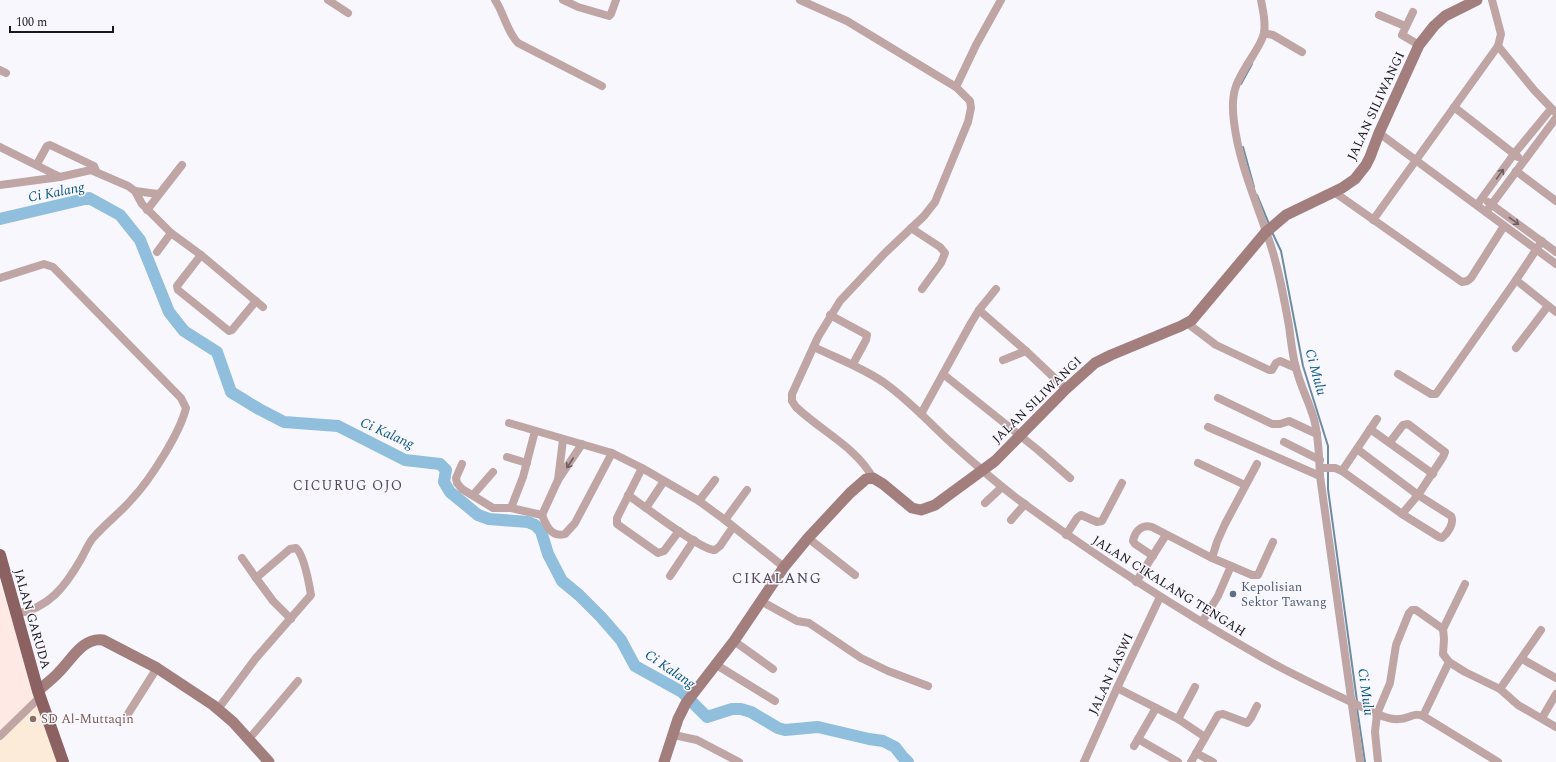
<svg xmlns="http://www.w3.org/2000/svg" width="1556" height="762" viewBox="0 0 1556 762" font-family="Spectral,serif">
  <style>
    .industrial { fill: #fee9e5 }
    .education { fill: #fdebda }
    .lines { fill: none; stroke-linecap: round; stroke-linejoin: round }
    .stream { stroke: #6d8ca4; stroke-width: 2 }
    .river { stroke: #90bedd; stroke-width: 12 }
    .street { stroke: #bfa6a5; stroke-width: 8 }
    .secondary { stroke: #a27e7d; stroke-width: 11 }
    .primary { stroke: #8c6161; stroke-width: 12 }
    .oneway { stroke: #6c5f62 }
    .service-dot { fill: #5c6f8a; stroke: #f9f7fe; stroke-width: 1.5 }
    .education-dot { fill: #8d6e63; stroke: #f9f7fe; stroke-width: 1.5 }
    .labels { text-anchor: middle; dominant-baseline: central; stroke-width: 3; stroke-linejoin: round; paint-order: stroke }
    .street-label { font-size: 13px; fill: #1a181e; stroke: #f9f7fe }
    .service-label { font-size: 13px; fill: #4e5e75; stroke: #f9f7fe; text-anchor: start }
    .education-label { font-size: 13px; fill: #785e54; stroke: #f9f7fe; text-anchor: start }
    .water-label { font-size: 14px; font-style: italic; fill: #075881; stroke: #f9f7fe }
    .neighbourhood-label { font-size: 14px; letter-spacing: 1px; fill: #524c5c; stroke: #f9f7fe }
    .quarter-label { font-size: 15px; letter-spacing: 1px; fill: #524c5c; stroke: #f9f7fe }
  </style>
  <rect width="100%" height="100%" fill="#f9f7fe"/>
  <polygon class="industrial" points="0,581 35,699 0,734"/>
  <polygon class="education" points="39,700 60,762 0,762 0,738"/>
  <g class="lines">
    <g class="stream">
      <polyline points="1241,84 1252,64"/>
      <polyline points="1243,147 1254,187"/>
      <polyline points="1257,195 1269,224"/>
      <polyline points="1272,232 1281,251 1303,366 1328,446 1328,465"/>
      <polyline points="1328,470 1328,489 1357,701"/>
      <polyline points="1357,708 1365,762"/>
    </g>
    <polyline class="river" points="0,219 89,198 120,215 140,240 169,312 184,331 217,352 231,392 259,409 284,422 338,426 405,460 440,464 446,470 444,482 450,492 478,515 489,519 528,522 535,525 541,531 548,554 562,581 579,595 601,617 621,640 635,666 682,692 707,717 732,709 741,709 751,712 778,728 785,730 818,727 869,739 883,741 895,747 902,756 908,762"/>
    <g class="street">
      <polyline points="328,0 348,13"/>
      <path d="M495 0C504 13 507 32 518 43L602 86"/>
      <polyline points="563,0 578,7 609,16 611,14 616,0"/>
      <path d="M800 0 847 21 941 78 956 87 970 101 971 108 968 122 935 202 924 216 885 253 840 301 818 337 792 394V401L796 407C821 431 856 447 873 478"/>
      <path d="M1261 0C1263 11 1266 22 1264 33 1262 42 1256 50 1252 57 1236 82 1230 92 1234 122 1239 164 1257 203 1270 243 1279 270 1284 298 1289 326 1291 340 1292 354 1296 368 1300 385 1309 402 1314 419 1319 438 1319 457 1320 476L1360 762"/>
      <polyline points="1413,12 1402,35 1419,45"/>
      <polyline points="1379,15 1405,26"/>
      <polyline points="1264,33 1273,35 1302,52"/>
      <polyline points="1498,46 1534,90 1555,112"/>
      <polyline points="0,70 6,73"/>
      <polyline points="956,87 976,45 1001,0"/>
      <polyline points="1454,107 1518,157"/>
      <polyline points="1379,133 1556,264"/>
      <polyline points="0,147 60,177"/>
      <polyline points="37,164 47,146 50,145 90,164 94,166 96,171"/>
      <polyline points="1516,171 1556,201"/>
      <polyline points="0,185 60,177 91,170 128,186 135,191 142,204 171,233 201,255 263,307"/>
      <polyline points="135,191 158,194"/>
      <polyline points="1334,192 1462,282 1467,281 1471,278 1504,226"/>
      <polyline points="1488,202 1556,252"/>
      <polyline points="1477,205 1514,154 1551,109"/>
      <polyline points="147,210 182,165"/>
      <polyline points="1486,212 1556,118"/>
      <polyline points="1373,220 1498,46 1501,34 1492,0"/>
      <polyline points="911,228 940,247 945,253 941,263 922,289"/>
      <polyline points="1542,241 1516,280 1556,312"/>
      <polyline points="157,252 171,233"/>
      <polyline points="201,255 177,286 178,290 229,331 232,330 256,301"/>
      <path d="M0 278 44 264 53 267 181 398 186 408C180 433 150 480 132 499 120 513 105 524 93 538 88 544 85 552 81 559 65 587 49 608 16 614"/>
      <polyline points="979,310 1026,351"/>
      <polyline points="830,315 867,335 866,340 853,364"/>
      <polyline points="1187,323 1216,345 1269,370 1272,370 1276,363 1280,361 1296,368"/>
      <path d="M814 347C838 359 864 368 886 384 908 400 927 420 947 439 970 460 994 481 1019 500 1094 555 1172 606 1253 652 1293 676 1335 694 1377 714L1375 732 1378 762"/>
      <polyline points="1516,348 1548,306"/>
      <polyline points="1003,360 1026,351 1066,389"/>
      <polyline points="943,374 1038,450 1070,478"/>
      <polyline points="1398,374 1431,394 1436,394 1516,280"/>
      <polyline points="1218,398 1272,424 1280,424 1289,421 1317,434"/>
      <polyline points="921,414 971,323 979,310 996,289"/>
      <polyline points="509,423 612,453 642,468 699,501 725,520 784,567"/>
      <polyline points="1208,427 1320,476"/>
      <polyline points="1370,429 1433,474"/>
      <path d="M535 431 523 477 511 508 542 515C546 525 551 538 565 534L575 523 612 453"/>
      <polyline points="1284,442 1320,460"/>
      <polyline points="1390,442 1403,425 1408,424 1445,452 1443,457 1418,495 1402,514"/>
      <polyline points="507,457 527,463"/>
      <polyline points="1198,463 1245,485"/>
      <polyline points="462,464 456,478 457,483 462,489 493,508 511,508"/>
      <polyline points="642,468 617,518 617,524 658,553 664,551 679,531"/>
      <polyline points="1320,468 1335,468 1342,471 1377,419"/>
      <path d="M1342 471 1402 514 1439 537 1442 538C1447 534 1455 523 1451 516L1418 495 1357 449"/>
      <polyline points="558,480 563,440"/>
      <path d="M664 481 646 508C659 517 702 550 715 550L720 546 733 527"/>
      <polyline points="473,495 493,472"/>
      <polyline points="628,495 646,508"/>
      <polyline points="699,501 715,480"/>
      <polyline points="985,503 1002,487"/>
      <polyline points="542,515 558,480 582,444"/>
      <polyline points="725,520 747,490"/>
      <polyline points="1011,520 1025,504"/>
      <polyline points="1066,535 1077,518 1081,515 1097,522 1102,521 1122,483"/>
      <polyline points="808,538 855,575"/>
      <path d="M1153 556 1135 544 1133 541C1135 531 1142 524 1152 527L1212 558"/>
      <polyline points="1231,566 1252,575 1258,575 1273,542"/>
      <polyline points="670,576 694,540"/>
      <polyline points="256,578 273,601 291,619"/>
      <polyline points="1136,582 1166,535"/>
      <polyline points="761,601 797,621 809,623 861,658 888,671 928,686"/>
      <polyline points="1202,622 1218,596 1231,566 1212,558 1217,542 1225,524 1257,464"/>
      <path d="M1443 629 1416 610H1412L1409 613 1396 645 1390 683 1377 714C1384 717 1392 720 1399 719 1409 719 1413 712 1423 716L1498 762"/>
      <polyline points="734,641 773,669"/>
      <polyline points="1522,659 1556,678"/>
      <polyline points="1449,662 1465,672 1500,689 1518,705 1556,727"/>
      <polyline points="715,664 775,701"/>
      <polyline points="1117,688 1178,719 1205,737"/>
      <polyline points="1500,689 1541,630"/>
      <path d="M218 709 256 658 311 595C309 583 304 555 296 548L290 549 256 578 242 558"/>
      <polyline points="1423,716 1449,662 1443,654 1444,639 1443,629 1465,584"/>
      <polyline points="126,717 157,668"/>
      <polyline points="1542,718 1556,694"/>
      <polyline points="1178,719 1195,687"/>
      <polyline points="674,735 697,740 739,762"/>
      <polyline points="0,736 40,697"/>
      <polyline points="249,739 298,681"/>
      <polyline points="1138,739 1178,762"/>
      <polyline points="1134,746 1156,708"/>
      <polyline points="1196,753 1213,762"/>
      <polyline points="1084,762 1117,688 1160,597"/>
      <polyline points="1191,762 1218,715 1223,714 1247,723 1251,718 1257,706"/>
    </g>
    <g class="secondary">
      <path d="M38 691C45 684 53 679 59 672 72 659 83 637 103 640L157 668 213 705 233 722 269 762"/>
      <polyline points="664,762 678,719 686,703 734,641 784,567 808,538 850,493 866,479 873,478 883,484 912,508 921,510 935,505 995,461 1066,389 1095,363 1111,355 1181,326 1192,320 1265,233 1286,215 1342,188 1355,179 1366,165 1370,157 1379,133 1419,45 1434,26 1445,16 1477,0"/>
    </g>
    <polyline class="primary" points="0,555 38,691 63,762"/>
  </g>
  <defs><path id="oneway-shaft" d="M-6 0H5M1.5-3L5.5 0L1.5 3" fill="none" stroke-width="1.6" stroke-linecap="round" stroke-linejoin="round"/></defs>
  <g class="oneway">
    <use href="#oneway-shaft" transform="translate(1500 174) rotate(-55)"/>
    <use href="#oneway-shaft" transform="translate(1514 221) rotate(36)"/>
    <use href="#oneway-shaft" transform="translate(570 463) rotate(123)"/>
  </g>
  <circle class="service-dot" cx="1233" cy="594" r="4"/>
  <circle class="education-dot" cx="33" cy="719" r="4"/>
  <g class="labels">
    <g class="street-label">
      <text transform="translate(1376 106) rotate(-65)">JALAN SILIWANGI</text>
      <text transform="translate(1037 400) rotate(-44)">JALAN SILIWANGI</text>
      <text transform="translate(1169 586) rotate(32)">JALAN CIKALANG TENGAH</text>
      <text transform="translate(32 619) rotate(74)">JALAN GARUDA</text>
      <text transform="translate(1111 674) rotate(-65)">JALAN LASWI</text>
    </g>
    <g class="service-label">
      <text x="1241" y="587">Kepolisian<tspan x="1241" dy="15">Sektor Tawang</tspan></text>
    </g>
    <g class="education-label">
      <text x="41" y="719">SD Al-Muttaqin</text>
    </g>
    <g class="water-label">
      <text transform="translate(56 192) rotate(-11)">Ci Kalang</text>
      <text transform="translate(1316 372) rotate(75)">Ci Mulu</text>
      <text transform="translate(387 433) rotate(24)">Ci Kalang</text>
      <text transform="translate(670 669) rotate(34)">Ci Kalang</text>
      <text transform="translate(1366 692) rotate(82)">Ci Mulu</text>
    </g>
    <g class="neighbourhood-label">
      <text x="348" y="485">CICURUG OJO</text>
    </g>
    <g class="quarter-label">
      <text x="777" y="578">CIKALANG</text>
    </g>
  </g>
  <path d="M10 26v6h103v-6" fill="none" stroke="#1a181e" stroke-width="2"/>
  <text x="16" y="26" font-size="12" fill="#1a181e" stroke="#f9f7fe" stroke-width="3" paint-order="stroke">100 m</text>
</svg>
